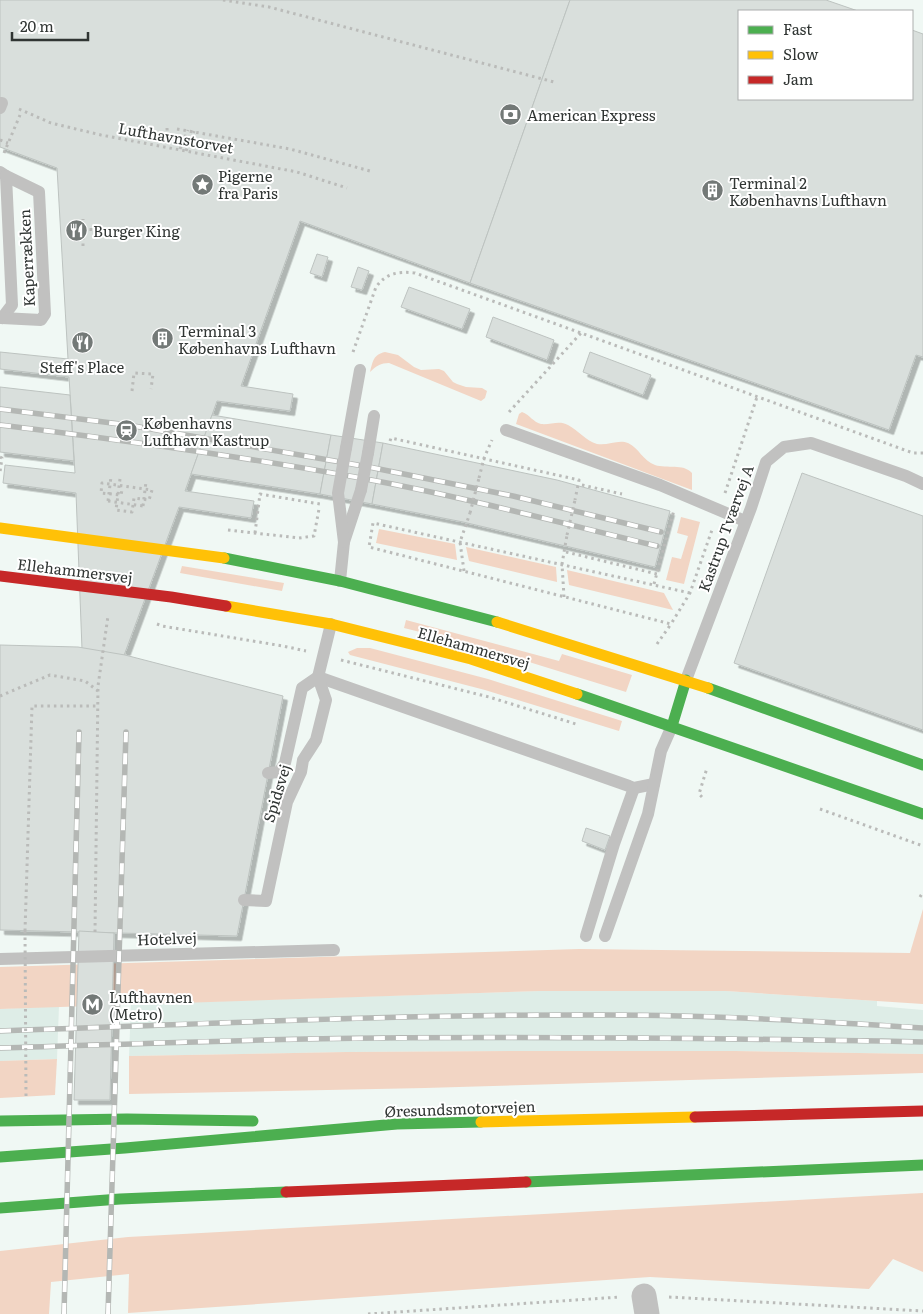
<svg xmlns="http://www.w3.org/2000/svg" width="923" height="1314" viewBox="0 0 923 1314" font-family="Literata,serif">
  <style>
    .built { fill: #deede7 }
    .green { fill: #f2d5c4 }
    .building { fill: #d9dfdc; stroke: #bdc3c0; filter: url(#shadow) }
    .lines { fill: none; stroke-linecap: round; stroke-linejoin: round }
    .path { stroke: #babbb9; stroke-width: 3; stroke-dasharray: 2.5 4; stroke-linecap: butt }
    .lane { stroke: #c1c1c0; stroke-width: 12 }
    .street { stroke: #c1c1c0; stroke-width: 25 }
    .fast { stroke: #4caf50; stroke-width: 11 }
    .slow { stroke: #ffc107; stroke-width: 11 }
    .jam { stroke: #c62828; stroke-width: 11 }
    .rail-casing { stroke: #b4b7b4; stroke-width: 5.5 }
    .rail { stroke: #fff; stroke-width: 4; stroke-dasharray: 11; stroke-linecap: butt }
    .path-bridge { stroke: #babbb9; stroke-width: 3; stroke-dasharray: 2.5 4; stroke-linecap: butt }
    .lane-bridge { stroke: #c1c1c0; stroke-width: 12 }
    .labels { text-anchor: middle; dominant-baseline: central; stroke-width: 4; stroke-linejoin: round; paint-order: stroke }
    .poi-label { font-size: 15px; fill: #303533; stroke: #fff; text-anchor: start }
    .street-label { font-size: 15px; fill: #303533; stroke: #fff }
  </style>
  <defs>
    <filter id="shadow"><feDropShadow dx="4.5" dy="4.5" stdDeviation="0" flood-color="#0004"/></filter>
  </defs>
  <rect width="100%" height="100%" fill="#f0f8f4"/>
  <g class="built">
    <polygon points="541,991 726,991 877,1001 877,1006 923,1010 923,1054 735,1051 524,1051 346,1052 129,1056 131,1004"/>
    <polygon points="59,1006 57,1059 0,1061 0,1009"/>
  </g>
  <g class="green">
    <path d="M385 352 398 355 414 367 421 370 439 369 444 371 453 382 457 384 466 387 482 388 487 391 485 398 481 401 389 363C381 363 376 366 370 372 373 361 373 355 385 352Z"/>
    <path d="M522 412C530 415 533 422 541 424 551 425 559 420 568 425 578 430 586 441 597 444 608 446 618 439 628 443 639 448 643 461 655 465 667 469 683 463 692 473V490L516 424 519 414Z"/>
    <polygon points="681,517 700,522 684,584 666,580 672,557 681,559 688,536 677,533"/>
    <polygon points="379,529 455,544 457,560 376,543"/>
    <polygon points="466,547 556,567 557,582 469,561"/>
    <polygon points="182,566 284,583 282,591 180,573"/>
    <polygon points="567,570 664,593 673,610 569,585"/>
    <polygon points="406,620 559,661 562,654 632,675 626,692 484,648 404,628"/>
    <polygon points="357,648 370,648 488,679 622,721 619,731 485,690 350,655 348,652"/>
    <polygon points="923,909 923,1004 726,991 541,991 0,1009 0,967 579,949 910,953"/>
    <polygon points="524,1051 735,1051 923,1054 923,1073 425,1088 129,1094 129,1056 346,1052"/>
    <polygon points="57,1059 55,1095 0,1098 0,1061"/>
    <polygon points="923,1193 923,1272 893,1259 869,1289 650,1277 128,1313 129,1274 51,1282 49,1314 0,1314 0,1251 128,1237"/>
  </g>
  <g class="building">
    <polygon points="0,0 570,0 470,283 300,221 241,386 293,394 290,411 217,401 185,491 254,501 251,518 179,507 116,677 109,685 98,686 88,682 83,675 76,493 3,483 5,465 75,473 69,377 0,369 0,352 68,359 57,168 0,147"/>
    <polygon points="570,0 826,0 858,11 739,11 739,99 912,99 912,30 923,34 923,357 916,355 889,430 470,283"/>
    <polygon points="317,254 328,257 322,277 310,273"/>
    <polygon points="358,267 369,271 362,290 351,287"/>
    <polygon points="409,287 470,309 462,329 401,307"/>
    <polygon points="493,317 554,340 547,360 486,337"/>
    <polygon points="590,352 651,375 643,395 583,372"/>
    <polygon points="0,387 70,395 74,461 0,452"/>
    <polygon points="212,415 331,435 320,494 191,474"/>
    <polygon points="331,435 383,443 372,504 320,494"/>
    <polygon points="383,443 557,480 670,511 655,567 463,522 372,504"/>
    <polygon points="802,473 923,516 923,730 734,663"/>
    <polygon points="0,645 78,647 125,655 283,696 237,936 0,930"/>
    <polygon points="586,828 610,836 605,850 582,841"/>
    <polygon points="79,931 114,933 110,1100 74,1100"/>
  </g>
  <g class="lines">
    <g class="path">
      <polyline points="223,0 269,7 554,82"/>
      <polyline points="19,109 51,123 101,135 297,172 347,188"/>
      <polyline points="167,128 168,146"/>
      <polyline points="177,129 290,149 370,171"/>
      <polyline points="0,140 8,143"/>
      <polyline points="180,149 188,130"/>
      <polyline points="186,151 194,131"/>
      <polyline points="4,153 20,115"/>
      <polyline points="83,229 98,230"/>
      <polyline points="83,246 83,219"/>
      <path d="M353 352 376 287C386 273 399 271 415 273L913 453H923"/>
      <polyline points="132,391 134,373 153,374 151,389"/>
      <polyline points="509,412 581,333"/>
      <polyline points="390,441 391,438 579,480 575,500"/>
      <polyline points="0,457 2,458 0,472"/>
      <polyline points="479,478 484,458 492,440"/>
      <polyline points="120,479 116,510 132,512 134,498 149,500 152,490 102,483 101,493 121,495 122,490"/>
      <polyline points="582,485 622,494"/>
      <polyline points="725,493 757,397"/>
      <polyline points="108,501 111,477"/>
      <polyline points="143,506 146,482"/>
      <polyline points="228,530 299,538 314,536 319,509"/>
      <polyline points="255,533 260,494 320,504"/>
      <polyline points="566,552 657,574"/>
      <polyline points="464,571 460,542 470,513"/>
      <polyline points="654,584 674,510"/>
      <polyline points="690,593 373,523 369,547 671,624 690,593 713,527"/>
      <polyline points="564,597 562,564 567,535"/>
      <polyline points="157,624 162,626 283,646 306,651"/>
      <polyline points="657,644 671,624"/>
      <polyline points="341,660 489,697 576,724"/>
      <polyline points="0,696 50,675 85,681 98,691"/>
      <polyline points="702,797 699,794 707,768"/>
      <polyline points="820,809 923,846"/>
      <polyline points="920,897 923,892"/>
      <polyline points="25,931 32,706 98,706"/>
      <polyline points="95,932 98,686 108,616"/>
      <polyline points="669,1297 923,1311"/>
      <polyline points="368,1314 620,1297"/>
    </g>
    <g class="lane">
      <polyline points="0,103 2,103 0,108"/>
      <polyline points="0,172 6,176 12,305 2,318 0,317"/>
      <polyline points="2,318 41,320 45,314 39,192 6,176"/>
      <polyline points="506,430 660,485 745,521"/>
      <polyline points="346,448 360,370"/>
      <polyline points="368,453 374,416"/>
      <polyline points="340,581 344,542 361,490"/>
      <polyline points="318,677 629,786 634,788 654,784"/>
      <polyline points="686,680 751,508 766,462 784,447 811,443 906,476 923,484"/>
      <polyline points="268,773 279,772 285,763 302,688 318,677"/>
      <polyline points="244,900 266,901 287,802 301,772 303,760 316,740 326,700 318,677 331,624"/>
      <polyline points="586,936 614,844 634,788"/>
      <polyline points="605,936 648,814 661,751 672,726"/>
      <polyline points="0,959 334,950"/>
    </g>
    <polyline class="street" points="644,1296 647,1314"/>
    <g class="fast">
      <polyline points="224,558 340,581 497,622"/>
      <polyline points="708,688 923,765"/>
      <polyline points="577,694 923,814"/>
      <polyline points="672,726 686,680"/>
      <polyline points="0,1121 127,1119 253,1121"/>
      <polyline points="0,1157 125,1148 397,1124 481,1122"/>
      <polyline points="526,1182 923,1165"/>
      <polyline points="0,1208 120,1199 286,1192"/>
    </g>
    <g class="slow">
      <polyline points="0,528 224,558"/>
      <polyline points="226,606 331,624 471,659 577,694"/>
      <polyline points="497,622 708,688"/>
      <polyline points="481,1122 695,1117"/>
    </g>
    <g class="jam">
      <polyline points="0,576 171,597 226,606"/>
      <polyline points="695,1117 923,1111"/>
      <polyline points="286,1192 526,1182"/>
    </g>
    <defs>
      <g id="rail">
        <polyline points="0,409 128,425 369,467 513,496 661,532"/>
        <path d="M0 425C123 440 245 457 366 479 464 497 561 523 657 546"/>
        <path d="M0 1031C202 1024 405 1014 608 1015 713 1015 818 1021 923 1028"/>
        <path d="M0 1048C102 1045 204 1041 306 1039 512 1036 717 1038 923 1042"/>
        <polyline points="64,1314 79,732"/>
        <polyline points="108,1314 126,732"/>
      </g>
    </defs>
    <use href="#rail" class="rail-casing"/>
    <use href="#rail" class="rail"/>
    <g class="path-bridge">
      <polyline points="108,501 143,506"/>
      <polyline points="470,513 479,478"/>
      <polyline points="567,535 575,500"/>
      <polyline points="25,931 26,1096"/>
    </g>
    <g class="lane-bridge">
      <polyline points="361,490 368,453"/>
      <polyline points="344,542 338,493 346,448"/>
    </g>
  </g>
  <defs>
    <symbol id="bank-disc" viewBox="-11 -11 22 22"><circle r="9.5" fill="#737977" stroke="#fff"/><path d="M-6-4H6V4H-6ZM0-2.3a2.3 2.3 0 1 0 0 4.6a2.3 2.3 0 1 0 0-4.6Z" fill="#fff"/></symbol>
    <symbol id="sight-disc" viewBox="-11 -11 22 22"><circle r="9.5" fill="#737977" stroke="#fff"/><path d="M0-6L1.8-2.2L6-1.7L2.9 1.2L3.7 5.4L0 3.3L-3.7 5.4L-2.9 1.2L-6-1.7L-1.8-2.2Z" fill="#fff"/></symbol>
    <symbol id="building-disc" viewBox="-11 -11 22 22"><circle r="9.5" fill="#737977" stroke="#fff"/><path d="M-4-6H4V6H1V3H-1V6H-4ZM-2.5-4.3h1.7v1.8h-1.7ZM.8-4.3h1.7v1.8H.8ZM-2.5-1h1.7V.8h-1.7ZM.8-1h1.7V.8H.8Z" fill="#fff"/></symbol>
    <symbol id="restaurant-disc" viewBox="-11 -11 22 22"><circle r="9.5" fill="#737977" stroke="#fff"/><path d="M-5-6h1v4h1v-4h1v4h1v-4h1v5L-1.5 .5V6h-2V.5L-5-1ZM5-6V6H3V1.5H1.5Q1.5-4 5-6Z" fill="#fff"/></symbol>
    <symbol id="station-disc" viewBox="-11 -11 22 22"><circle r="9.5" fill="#737977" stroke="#fff"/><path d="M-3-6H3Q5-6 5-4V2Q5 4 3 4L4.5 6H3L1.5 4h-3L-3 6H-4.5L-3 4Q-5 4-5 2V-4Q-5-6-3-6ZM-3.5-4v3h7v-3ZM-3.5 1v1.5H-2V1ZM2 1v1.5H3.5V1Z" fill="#fff"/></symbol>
    <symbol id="metro-disc" viewBox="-11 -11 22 22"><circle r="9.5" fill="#737977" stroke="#fff"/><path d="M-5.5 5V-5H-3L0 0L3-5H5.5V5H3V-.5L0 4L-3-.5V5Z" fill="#fff"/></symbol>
  </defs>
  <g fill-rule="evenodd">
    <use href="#bank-disc" x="498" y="102" width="25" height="25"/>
    <use href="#sight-disc" x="190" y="172" width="25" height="25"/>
    <use href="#building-disc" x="700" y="178" width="25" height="25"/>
    <use href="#restaurant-disc" x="64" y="218" width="25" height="25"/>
    <use href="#building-disc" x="150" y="326" width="25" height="25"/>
    <use href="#restaurant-disc" x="70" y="330" width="25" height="25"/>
    <use href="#station-disc" x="114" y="418" width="25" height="25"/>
    <use href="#metro-disc" x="80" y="992" width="25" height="25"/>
  </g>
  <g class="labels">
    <g class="poi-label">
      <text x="527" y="114">American Express</text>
      <text x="218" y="175">Pigerne<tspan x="218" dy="17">fra Paris</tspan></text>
      <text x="729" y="182">Terminal 2<tspan x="729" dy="17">Københavns Lufthavn</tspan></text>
      <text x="93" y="230">Burger King</text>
      <text x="178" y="330">Terminal 3<tspan x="178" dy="17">Københavns Lufthavn</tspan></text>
      <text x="82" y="366" text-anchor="middle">Steff's Place</text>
      <text x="143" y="422">Københavns<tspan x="143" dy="17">Lufthavn Kastrup</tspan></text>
      <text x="109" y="996">Lufthavnen<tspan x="109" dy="17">(Metro)</tspan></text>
    </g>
    <g class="street-label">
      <text transform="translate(176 137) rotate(10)">Lufthavnstorvet</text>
      <text transform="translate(26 258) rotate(-93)">Kaperrækken</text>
      <text transform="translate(725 528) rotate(-70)">Kastrup Tværvej A</text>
      <text transform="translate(75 570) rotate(7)">Ellehammersvej</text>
      <text transform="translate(474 647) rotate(16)">Ellehammersvej</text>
      <text transform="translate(276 793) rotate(-73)">Spidsvej</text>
      <text transform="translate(167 938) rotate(-2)">Hotelvej</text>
      <text transform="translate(460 1108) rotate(-2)">Øresundsmotorvejen</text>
    </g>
  </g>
  <rect x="738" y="10" width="175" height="90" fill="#ffffff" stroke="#acaead"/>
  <rect x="748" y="26" width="25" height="8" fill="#4caf50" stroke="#acaead"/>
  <text x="783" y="35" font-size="15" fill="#303533">Fast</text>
  <rect x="748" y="51" width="25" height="8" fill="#ffc107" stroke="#acaead"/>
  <text x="783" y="60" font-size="15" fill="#303533">Slow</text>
  <rect x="748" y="76" width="25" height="8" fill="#c62828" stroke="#acaead"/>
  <text x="783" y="85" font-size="15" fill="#303533">Jam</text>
  <path d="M12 32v8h76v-8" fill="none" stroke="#303533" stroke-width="2.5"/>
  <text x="20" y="32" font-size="15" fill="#303533" stroke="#ffffff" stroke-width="4" paint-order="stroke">20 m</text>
</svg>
